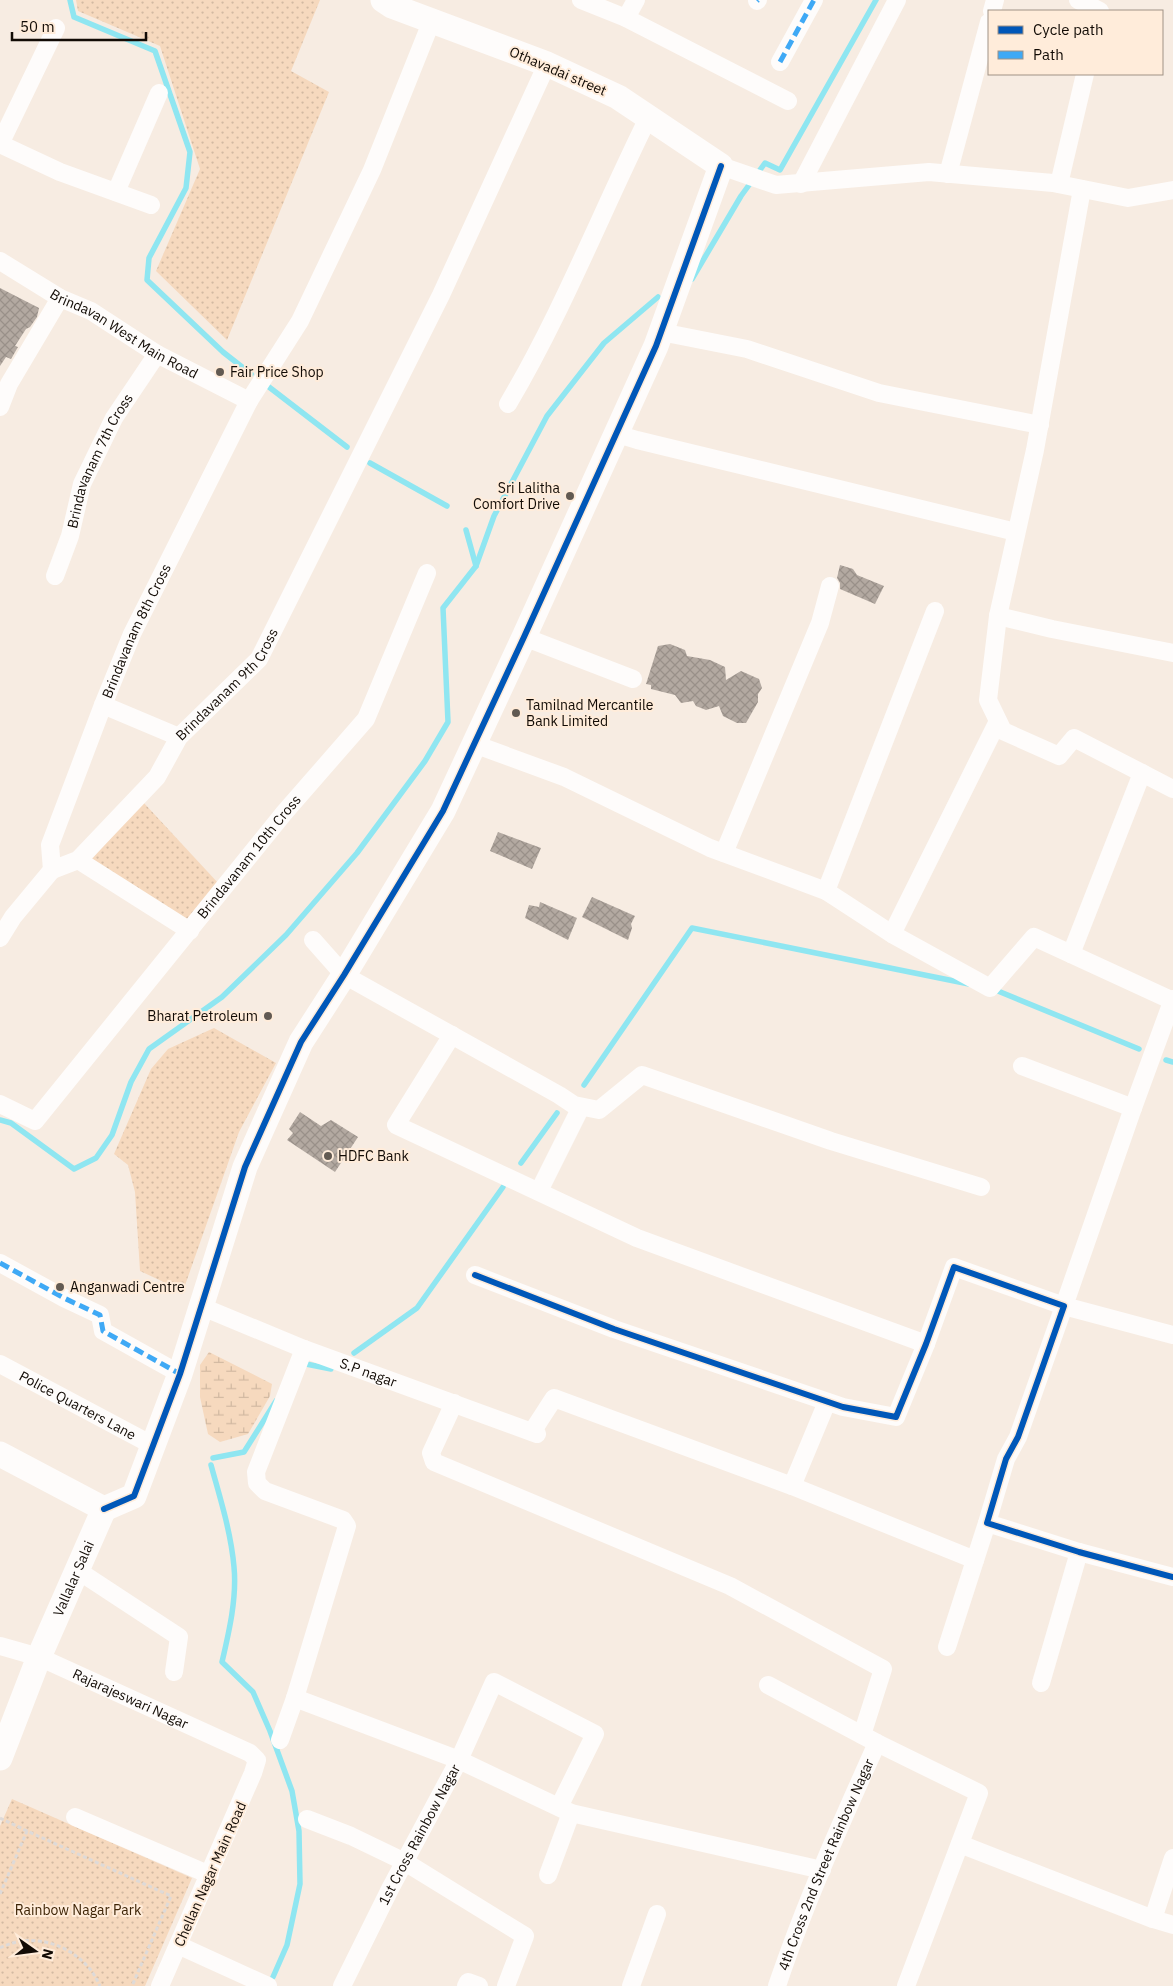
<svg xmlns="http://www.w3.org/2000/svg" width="1173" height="1986" viewBox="0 0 1173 1986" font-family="'IBM Plex Sans',sans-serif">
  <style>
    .grass { fill: url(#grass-dots) }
    .wetland { fill: url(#wetland-marsh) }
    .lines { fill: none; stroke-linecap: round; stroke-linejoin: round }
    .stream { stroke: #8fe6f1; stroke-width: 5.5 }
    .building { fill: url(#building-cross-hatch) }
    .path { stroke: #dedad8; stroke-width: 3; stroke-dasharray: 4 2.5; stroke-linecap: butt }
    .street { stroke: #fefcfb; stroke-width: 18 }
    .secondary { stroke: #fefcfb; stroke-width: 25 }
    .quiet { stroke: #3fa9f5; stroke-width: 5; stroke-dasharray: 10 5; stroke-linecap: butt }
    .cycleway-casing { stroke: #ffecda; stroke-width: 9 }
    .cycleway { stroke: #0057b8; stroke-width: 6 }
    .poi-dot { fill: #625a52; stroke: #ffecda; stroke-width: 2 }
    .labels { text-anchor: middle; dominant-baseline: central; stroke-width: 4; stroke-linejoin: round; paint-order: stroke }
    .street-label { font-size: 14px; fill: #120b05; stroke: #ffecda }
    .poi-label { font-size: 14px; fill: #120b05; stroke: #ffecda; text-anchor: start }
    .park-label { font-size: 14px; fill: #3e2406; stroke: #ffecda }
  </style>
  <defs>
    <pattern id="grass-dots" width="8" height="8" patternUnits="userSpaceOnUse" patternTransform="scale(1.25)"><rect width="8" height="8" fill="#f6d9be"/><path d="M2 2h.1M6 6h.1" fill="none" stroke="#d2b9a2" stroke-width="1.8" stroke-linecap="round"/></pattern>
    <pattern id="wetland-marsh" width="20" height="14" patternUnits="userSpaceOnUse" patternTransform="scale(1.25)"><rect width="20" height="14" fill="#f6d9be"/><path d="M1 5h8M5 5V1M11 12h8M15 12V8" fill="none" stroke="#d2b9a2"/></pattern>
    <pattern id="building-cross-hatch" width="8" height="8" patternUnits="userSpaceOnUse" patternTransform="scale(1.25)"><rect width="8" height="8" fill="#b3a9a1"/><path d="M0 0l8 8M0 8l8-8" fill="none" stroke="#999089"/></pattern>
  </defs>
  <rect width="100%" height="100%" fill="#f7ece2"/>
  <g class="grass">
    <polygon points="76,0 320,0 291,71 329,92 227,340 156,271 200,169 160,46 78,11"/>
    <polygon points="143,802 219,884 187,920 92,859"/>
    <polygon points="214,1028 276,1063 239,1132 183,1291 140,1271 135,1192 128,1165 114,1154 151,1069 168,1049"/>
    <polygon points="12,1799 192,1878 145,1986 0,1986 0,1826"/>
  </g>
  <polygon class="wetland" points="209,1352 272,1384 270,1396 248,1434 220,1442 208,1434 200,1397 200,1365"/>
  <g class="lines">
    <g class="stream">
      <polyline points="70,0 74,17 155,51 190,152 186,188 149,258 147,280 223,352 251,374"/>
      <polyline points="692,279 741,196 765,163 780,170 876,0"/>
      <polyline points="269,387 347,447"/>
      <polyline points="370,463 447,506"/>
      <polyline points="466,530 476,566"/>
      <polyline points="993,989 1139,1049"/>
      <polyline points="1166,1060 1173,1062"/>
      <polyline points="584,1085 692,928 969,984"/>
      <polyline points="0,1120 11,1123 74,1169 96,1158 112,1135 131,1082 149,1049 222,997 286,935 357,853 425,761 448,722 443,608 476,566 494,516 547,416 604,343 658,297"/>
      <polyline points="521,1163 557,1113"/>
      <polyline points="354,1353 417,1308 503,1187"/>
      <polyline points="301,1363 331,1369"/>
      <polyline points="213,1458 244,1452 276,1401"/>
      <path d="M211 1465C220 1498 231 1532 234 1567 237 1598 229 1632 222 1662L253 1692 270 1731 292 1791 299 1831 300 1884 287 1945 273 1977"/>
    </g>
  </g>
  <g class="building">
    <polygon points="0,288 39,308 37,317 30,327 26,329 15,346 18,347 11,359 6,357 0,366"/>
    <polygon points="840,565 853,569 857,575 884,586 875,604 840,589 840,583 837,578"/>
    <polygon points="670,644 685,650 687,656 710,660 725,667 726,680 741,671 759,679 762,688 758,694 758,702 746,723 737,723 723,716 719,706 706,710 696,706 693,701 681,703 675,695 651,689 651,685 646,684 658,646"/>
    <polygon points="498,832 541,848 532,869 490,851"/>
    <polygon points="592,897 635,916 631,924 632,928 628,940 582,917"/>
    <polygon points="540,902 577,918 568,940 525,918 529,905 539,907"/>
    <polygon points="300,1112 321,1126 331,1120 358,1137 335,1172 287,1140 293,1133 289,1129"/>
  </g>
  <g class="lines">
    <g class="path">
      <polyline points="0,1818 27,1831"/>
      <polyline points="0,1894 27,1831 171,1896 132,1986"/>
      <path d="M0 1948C31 1932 68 1943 90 1969 94 1974 97 1980 100 1986"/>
    </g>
    <g class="street">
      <polyline points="581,0 626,18 788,101"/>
      <polyline points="1078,0 1100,11"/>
      <polyline points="757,1 758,0"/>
      <polyline points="992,11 995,0"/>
      <polyline points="626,18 636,0"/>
      <polyline points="780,62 814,0"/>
      <polyline points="0,144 60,172 151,205"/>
      <polyline points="0,144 56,28"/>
      <polyline points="721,166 776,185 929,172 1053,183 1128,198 1173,190"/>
      <polyline points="948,174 989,22"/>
      <polyline points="801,184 897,0"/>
      <polyline points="1059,184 1085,74"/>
      <polyline points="1082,189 1035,450 998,616 988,700 1003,731 1059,756 1074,738 1173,789"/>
      <polyline points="116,192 159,93"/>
      <path id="s1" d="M0 261 60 298 91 311 157 354 249 401"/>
      <polyline points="661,332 747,349 879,393 1040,425"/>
      <path d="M508 404C562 313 601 213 648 118"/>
      <polyline points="0,407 9,384 60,298"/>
      <polyline points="617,434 637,440 1016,532"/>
      <path id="s2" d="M55 576 70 536 82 484 114 418 157 354"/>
      <polyline points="998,616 1052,629 1173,653"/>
      <polyline points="524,637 633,679"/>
      <polyline points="103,705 179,737"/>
      <polyline points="474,744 564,777 710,848 826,891 892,934 990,988 1034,937 1173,1001"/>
      <polyline points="724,853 820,623 830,586"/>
      <polyline points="78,860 190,931"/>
      <path id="s3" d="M52 870 78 860 157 777 179 737 259 659 441 295 547 64"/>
      <path id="s4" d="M52 870 50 845 103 705 132 634 249 401 300 321 372 170 432 20"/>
      <polyline points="826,891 935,611"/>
      <polyline points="892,934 998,721"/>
      <polyline points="0,938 13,917 52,870"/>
      <polyline points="313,940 344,975 559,1095 574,1105 599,1110 642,1075 831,1141 981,1187"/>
      <polyline points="1071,954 1142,773"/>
      <polyline points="1173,999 1133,1108 1064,1306 1173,1335"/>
      <polyline points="452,1035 396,1125 637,1238 926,1344"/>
      <polyline points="1022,1066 1133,1108"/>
      <path id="s5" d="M0 1104 35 1121 284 813 366 719 427 573"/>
      <polyline points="539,1191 581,1107"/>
      <polyline points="0,1263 64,1298 100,1315 103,1331 180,1374"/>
      <polyline points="475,1275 614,1329 843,1407 896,1417 926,1344 954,1267 1064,1306 1018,1437 1006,1459 987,1523 1079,1552 1173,1577"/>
      <path id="s6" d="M200 1306 304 1349 537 1434"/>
      <path id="s7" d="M0 1364 154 1446"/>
      <polyline points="454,1403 431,1453 434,1462 730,1586 883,1669 862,1735"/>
      <polyline points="532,1432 554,1398 792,1486 827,1402"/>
      <polyline points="792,1486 975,1560"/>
      <polyline points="77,1570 179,1637 174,1672"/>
      <path id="s8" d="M0 1646 39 1657 250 1753 257 1760 253 1773 160 1986"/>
      <polyline points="947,1647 987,1523"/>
      <polyline points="1041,1683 1079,1552"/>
      <polyline points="768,1685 877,1743 979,1793 906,1986"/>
      <polyline points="295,1698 459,1760 571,1813 822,1870"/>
      <polyline points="280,1740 295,1698 347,1526 343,1520 265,1491 257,1483 256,1472 304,1349"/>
      <polyline points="75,1817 210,1875"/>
      <polyline points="307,1819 351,1836 405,1862 525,1936 506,1986"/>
      <polyline points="960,1844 1153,1919 1173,1925"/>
      <polyline points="548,1875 571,1813"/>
      <polyline points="1153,1919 1173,1858"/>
      <polyline points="178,1945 268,1986"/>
      <path id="s9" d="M342 1986 390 1889 459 1760 494 1682 595 1734 559 1807"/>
      <polyline points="466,1986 468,1982 479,1986"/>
      <polyline points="631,1986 657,1914"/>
      <path id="s10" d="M777 1986C805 1903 841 1823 877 1743"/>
    </g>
    <g class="secondary">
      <polyline points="0,1454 104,1509"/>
      <polyline points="104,1509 134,1496 180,1374 245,1167 301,1042 344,975 443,811 524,637 656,346 721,166 618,97 547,64 392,6 383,0"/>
      <path id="s11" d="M0 1758 39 1657 104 1509"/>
    </g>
    <g class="quiet">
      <polyline points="757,1 758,0"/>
      <polyline points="780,62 814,0"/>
      <polyline points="0,1263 64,1298 100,1315 103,1331 180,1374"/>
    </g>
    <defs>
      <g id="cycleway">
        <polyline points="475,1275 614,1329 843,1407 896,1417 926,1344 954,1267 1064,1306 1018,1437 1006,1459 987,1523 1079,1552 1173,1577"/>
        <polyline points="104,1509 134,1496 180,1374 245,1167 301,1042 344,975 443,811 524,637 656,346 721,166"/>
      </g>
    </defs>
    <use href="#cycleway" class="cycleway-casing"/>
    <use href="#cycleway" class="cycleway"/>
  </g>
  <g class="poi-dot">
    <circle cx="220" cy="372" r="5"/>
    <circle cx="570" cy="496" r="5"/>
    <circle cx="516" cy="713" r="5"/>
    <circle cx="268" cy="1016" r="5"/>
    <circle cx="328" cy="1156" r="5"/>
    <circle cx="60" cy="1287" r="5"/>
  </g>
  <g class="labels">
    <g class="street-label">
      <text transform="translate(558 71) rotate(23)">Othavadai street</text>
      <text stroke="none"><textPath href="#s1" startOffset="144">Brindavan West Main Road</textPath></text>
      <text stroke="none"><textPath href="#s2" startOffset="124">Brindavanam 7th Cross</textPath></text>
      <text stroke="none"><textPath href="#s4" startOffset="256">Brindavanam 8th Cross</textPath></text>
      <text stroke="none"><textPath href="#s3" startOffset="260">Brindavanam 9th Cross</textPath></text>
      <text stroke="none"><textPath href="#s5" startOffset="379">Brindavanam 10th Cross</textPath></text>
      <text stroke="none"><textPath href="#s6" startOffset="181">S.P nagar</textPath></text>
      <text stroke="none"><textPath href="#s7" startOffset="88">Police Quarters Lane</textPath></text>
      <text stroke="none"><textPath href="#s11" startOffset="194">Vallalar Salai</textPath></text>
      <text stroke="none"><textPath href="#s8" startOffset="141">Rajarajeswari Nagar</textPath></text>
      <text stroke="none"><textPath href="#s9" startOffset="170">1st Cross Rainbow Nagar</textPath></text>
      <text stroke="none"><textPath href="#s10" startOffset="131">4th Cross 2nd Street Rainbow Nagar</textPath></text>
      <text transform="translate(210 1874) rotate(-66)">Chellan Nagar Main Road</text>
    </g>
    <g class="poi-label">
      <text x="230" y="372">Fair Price Shop</text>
      <text x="560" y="488" text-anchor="end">Sri Lalitha<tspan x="560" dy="16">Comfort Drive</tspan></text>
      <text x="526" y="705">Tamilnad Mercantile<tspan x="526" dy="16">Bank Limited</tspan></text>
      <text x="258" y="1016" text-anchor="end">Bharat Petroleum</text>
      <text x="338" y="1156">HDFC Bank</text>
      <text x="70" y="1287">Anganwadi Centre</text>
    </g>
    <g class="park-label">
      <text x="78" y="1910">Rainbow Nagar Park</text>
    </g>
  </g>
  <rect x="988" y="10" width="175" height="65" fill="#ffecda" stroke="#a09285"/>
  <rect x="998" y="26" width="25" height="8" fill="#0057b8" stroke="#a09285"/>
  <text x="1033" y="35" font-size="15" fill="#120b05">Cycle path</text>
  <rect x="998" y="51" width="25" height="8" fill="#3fa9f5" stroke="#a09285"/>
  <text x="1033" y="60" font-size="15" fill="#120b05">Path</text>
  <g transform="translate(35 1951) rotate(104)" stroke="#ffecda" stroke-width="4" paint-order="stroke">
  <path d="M0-4L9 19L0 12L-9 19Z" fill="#120b05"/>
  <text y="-8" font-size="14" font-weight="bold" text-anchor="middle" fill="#120b05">N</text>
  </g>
  <path d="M12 32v8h134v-8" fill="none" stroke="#120b05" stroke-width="2.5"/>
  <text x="20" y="32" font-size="15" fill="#120b05" stroke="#ffecda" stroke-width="4" paint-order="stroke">50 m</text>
</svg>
